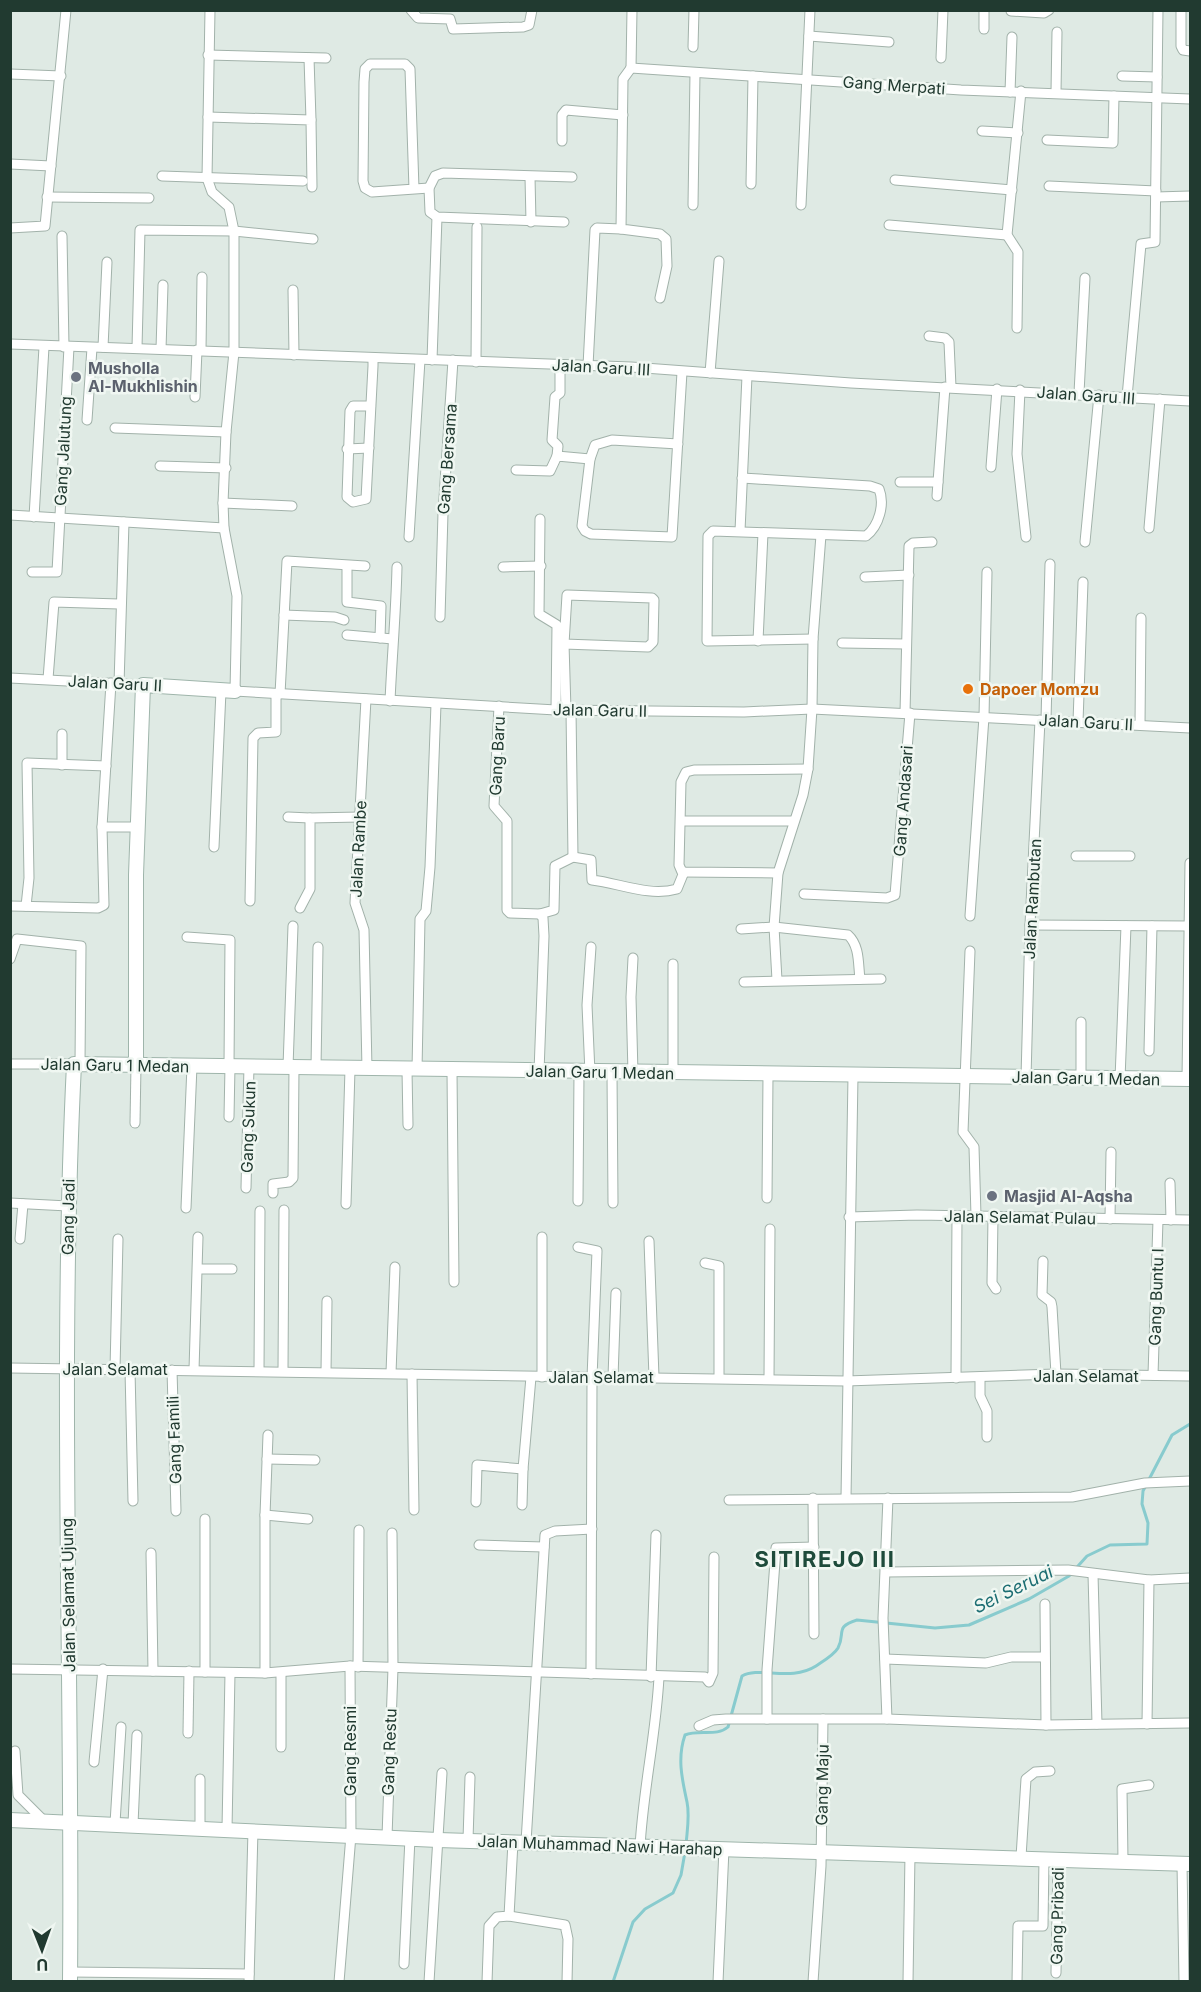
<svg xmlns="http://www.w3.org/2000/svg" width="1201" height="1992" viewBox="0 0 1201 1992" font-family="Inter,sans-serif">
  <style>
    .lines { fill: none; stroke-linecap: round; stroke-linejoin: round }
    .stream { stroke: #88cbce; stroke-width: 3 }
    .street-casing { stroke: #a2b2aa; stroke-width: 11 }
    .secondary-casing { stroke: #9fb5ab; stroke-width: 16 }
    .street { stroke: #fff; stroke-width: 9 }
    .secondary { stroke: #fff; stroke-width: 14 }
    .worship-dot { fill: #6b7280; stroke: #f0f7f2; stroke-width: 2 }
    .food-dot { fill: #e8710a; stroke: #f0f7f2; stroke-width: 2 }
    .labels { text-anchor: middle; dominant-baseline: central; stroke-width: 5; stroke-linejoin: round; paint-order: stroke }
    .street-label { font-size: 16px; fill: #213a30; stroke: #f0f7f2 }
    .worship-label { font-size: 16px; font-weight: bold; fill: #5b616d; stroke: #f0f7f2; text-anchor: start }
    .food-label { font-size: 16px; font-weight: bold; fill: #c56008; stroke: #f0f7f2; text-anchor: start }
    .water-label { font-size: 18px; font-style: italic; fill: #1d6e73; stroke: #f0f7f2 }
    .district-label { font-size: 22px; font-weight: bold; letter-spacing: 1.5px; fill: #1e4b3b; stroke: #f0f7f2 }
  </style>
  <rect width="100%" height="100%" fill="#dfeae4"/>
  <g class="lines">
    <g class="stream">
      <path d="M686 1845C687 1831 690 1816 687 1802 682 1779 677 1758 685 1735 699 1729 717 1737 728 1727L742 1676C759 1666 791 1682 816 1666 822 1662 834 1655 838 1648 846 1633 834 1627 857 1620L935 1628 969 1625 1029 1599 1069 1576 1087 1556 1110 1545 1147 1544 1148 1523 1142 1504 1143 1491 1172 1435 1190 1424"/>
      <polyline points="613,1982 633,1922 645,1909 673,1893 681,1875 685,1852"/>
    </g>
    <defs>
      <g id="street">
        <polyline points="210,10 207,178 212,192 229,207 234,231 234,352 226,432 223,503 224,528 237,596 235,691 556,710 744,712 812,709 1190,728"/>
        <polyline points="411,10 418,18 450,19 453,29 523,27 529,25 532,10"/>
        <polyline points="1181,10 1181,46 1183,50 1190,51"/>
        <polyline points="1011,11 1044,13 1049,10"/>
        <polyline points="984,29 984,10"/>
        <polyline points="809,36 889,42"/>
        <polyline points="693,47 694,10"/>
        <polyline points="208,55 326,58"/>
        <polyline points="309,58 311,120"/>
        <polyline points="941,58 943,10"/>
        <polyline points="631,68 961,90 1190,99"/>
        <polyline points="631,68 623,79 621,229 660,234 666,239 667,266 660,298"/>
        <polyline points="631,68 632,10"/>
        <polyline points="10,74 61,76"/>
        <polyline points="1122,76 1157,77"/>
        <polyline points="1010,92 1012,37"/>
        <polyline points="1056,92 1057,32"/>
        <polyline points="208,117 311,120 312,187"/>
        <polyline points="982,131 1018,133"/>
        <polyline points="1047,140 1113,143 1114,96"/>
        <polyline points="562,141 562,115 566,110 623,115"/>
        <polyline points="10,164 51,166"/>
        <polyline points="162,176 303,181"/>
        <polyline points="530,177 531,222"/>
        <polyline points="895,180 1012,190"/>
        <polyline points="751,184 753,76"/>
        <polyline points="1049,186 1156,191"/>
        <polyline points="414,189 410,69 405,64 370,64 365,69 364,82 363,181 365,188 372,192 429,188"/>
        <polyline points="47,197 149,198"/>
        <polyline points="1156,197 1190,196"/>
        <polyline points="693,205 695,73"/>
        <polyline points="801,205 810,10"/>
        <polyline points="564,222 437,217 430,212 429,188 435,176 443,173 572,177"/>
        <polyline points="889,225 1007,235"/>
        <polyline points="10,228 45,226 66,10"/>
        <polyline points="62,236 64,347"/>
        <polyline points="293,290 294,355"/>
        <polyline points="1017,328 1018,252 1007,235 1021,91"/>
        <polyline points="929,336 945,338 949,342 951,387"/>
        <polyline points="10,344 631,367 851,383 1190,401"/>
        <polyline points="103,347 107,262"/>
        <polyline points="137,348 140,230 234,231 313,239"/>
        <polyline points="161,349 163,285"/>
        <polyline points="201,350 202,277"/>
        <polyline points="432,360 437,217"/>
        <polyline points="476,362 477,227"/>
        <polyline points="588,366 595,230 597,228 621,229"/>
        <polyline points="710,373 719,261"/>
        <polyline points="1020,390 1017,454 1026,537"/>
        <polyline points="1079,393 1085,278"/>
        <polyline points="195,397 197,350"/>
        <polyline points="1127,397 1141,244 1155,242 1158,10"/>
        <polyline points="371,406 353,406 350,411 347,497 353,502 366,499 373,366 373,360"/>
        <polyline points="87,420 92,348"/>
        <polyline points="115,428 226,432"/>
        <polyline points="678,444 612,440 595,445 590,459 582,526 585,531 591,534 672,537 682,372"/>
        <polyline points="347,449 369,448"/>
        <polyline points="557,456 558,446 552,440 555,397 560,393 560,365"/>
        <polyline points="160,466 226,468"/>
        <polyline points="991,467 997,389"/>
        <polyline points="516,470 550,471 557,456 590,459"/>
        <path d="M742 478 870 486 879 489C885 504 879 526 866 536L713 531 708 536 707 641 813 639"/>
        <polyline points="900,482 938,482 945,387"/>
        <polyline points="937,496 938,482"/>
        <polyline points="223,503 292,506"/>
        <polyline points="10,515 224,528"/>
        <polyline points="34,517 44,347"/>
        <polyline points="540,519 539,614 557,625 556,710"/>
        <polyline points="1149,528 1160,399"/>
        <polyline points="740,531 747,376"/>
        <polyline points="409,537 420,360"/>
        <polyline points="1085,542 1099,395"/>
        <polyline points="347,566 347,602 381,606 380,638"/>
        <polyline points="503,567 541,566"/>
        <polyline points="32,572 57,572 69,347"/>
        <polyline points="865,577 909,575"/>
        <polyline points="284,615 335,617 344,620"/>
        <polyline points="440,617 443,513 453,360"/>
        <polyline points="347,635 393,639"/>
        <polyline points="758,641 763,533"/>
        <polyline points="842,643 906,644"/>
        <polyline points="564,644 648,647 653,642 654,600 652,598 567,595 564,644 566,710"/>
        <polyline points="10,678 143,685"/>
        <polyline points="48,679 54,602 119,604"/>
        <polyline points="119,684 124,522"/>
        <polyline points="280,694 287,561 365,566"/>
        <polyline points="366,699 355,903 364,930 367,1069"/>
        <path d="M390 701C392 656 396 612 397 567"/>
        <path d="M499 706 494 806 507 821V910L510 913 540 914 554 910 555 866 573 857 591 860 592 880C619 883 649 897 677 889L684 872"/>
        <polyline points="571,710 573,857"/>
        <polyline points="905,713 909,546 913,543 932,542"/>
        <polyline points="1046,720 1050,564"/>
        <polyline points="1078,722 1083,582"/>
        <polyline points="1140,725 1141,618"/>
        <polyline points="62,765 62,734"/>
        <polyline points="288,817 310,818"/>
        <polyline points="681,821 794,821"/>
        <polyline points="102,827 137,827"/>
        <polyline points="214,847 221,691"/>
        <polyline points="1076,856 1130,856"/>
        <polyline points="778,873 682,872 679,865 681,782 686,772 694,770 808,769"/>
        <polyline points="804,894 887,898 895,895 910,713"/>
        <polyline points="250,901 253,738 258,733 276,732 276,694"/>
        <polyline points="10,906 98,908 104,905 102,827 111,683"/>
        <polyline points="26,906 29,878 27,763 106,766"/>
        <polyline points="300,908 310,889 310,818 360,817"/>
        <polyline points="970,916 984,717 987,572"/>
        <polyline points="1030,925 1190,926"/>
        <path d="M741 929 774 927 848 935C860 946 858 964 860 979"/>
        <polyline points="187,937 230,940 229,1066"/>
        <polyline points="970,951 963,1132 974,1147 976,1216"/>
        <polyline points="633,958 631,997 633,1073"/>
        <polyline points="10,959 17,939 81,946 80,1064"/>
        <polyline points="777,980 774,927 778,873 803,795 808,769 812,709 813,639 821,535"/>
        <polyline points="744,982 881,979"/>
        <polyline points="1081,1022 1081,1078"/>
        <polyline points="1149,1051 1152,926"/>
        <polyline points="10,1064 74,1064"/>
        <polyline points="288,1067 293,926"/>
        <polyline points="316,1068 318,947"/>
        <polyline points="407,1070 408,1125"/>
        <polyline points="417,1070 420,919 426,911 430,867 436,704"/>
        <polyline points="452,1071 454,1282"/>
        <polyline points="539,1072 544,936 543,918 540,914"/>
        <polyline points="590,1073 587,1005 591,947"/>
        <polyline points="612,1073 613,1203"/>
        <polyline points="673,1073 673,964"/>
        <polyline points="1026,1078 1030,925 1040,720"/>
        <polyline points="1120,1079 1126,926"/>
        <polyline points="1187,1079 1190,863"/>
        <polyline points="229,1117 230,1066"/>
        <polyline points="135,1123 136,1065"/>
        <polyline points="1170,1183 1171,1220"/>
        <polyline points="246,1188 249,1066"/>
        <polyline points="273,1193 273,1184 289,1182 293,1178 294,1068"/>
        <polyline points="767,1198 768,1075"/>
        <polyline points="578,1201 579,1072"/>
        <polyline points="10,1203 68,1206"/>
        <polyline points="346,1204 350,1069"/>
        <polyline points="186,1208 192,1066"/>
        <polyline points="849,1217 917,1215 1190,1220"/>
        <polyline points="993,1217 992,1283 996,1289"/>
        <polyline points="1110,1219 1111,1152"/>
        <polyline points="20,1239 23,1204"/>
        <polyline points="649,1241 654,1377"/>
        <polyline points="578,1247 597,1251 592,1378 591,1674"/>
        <polyline points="1043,1261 1042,1295 1051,1302 1052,1307 1056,1374"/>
        <polyline points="705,1263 719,1266 719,1378"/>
        <polyline points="198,1269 232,1269"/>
        <polyline points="10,1368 846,1381 1056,1374 1190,1376"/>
        <polyline points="115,1370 118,1239"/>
        <polyline points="130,1370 133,1501"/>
        <polyline points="172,1370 176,1511"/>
        <polyline points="194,1370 198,1237"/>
        <polyline points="259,1371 260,1211"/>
        <polyline points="283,1371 284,1210"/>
        <polyline points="326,1372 327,1301"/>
        <polyline points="391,1373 395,1267"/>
        <polyline points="412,1374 414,1510"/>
        <polyline points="1153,1375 1158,1220"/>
        <polyline points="542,1377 542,1237"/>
        <polyline points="613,1377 616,1293"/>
        <polyline points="956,1378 957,1216"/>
        <polyline points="980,1378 980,1396 987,1411 987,1437"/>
        <polyline points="769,1379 770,1229"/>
        <polyline points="267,1459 315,1460"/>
        <polyline points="813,1498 814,1634"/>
        <polyline points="846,1498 853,1076"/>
        <polyline points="729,1500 1072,1497 1145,1483 1190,1481"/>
        <polyline points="476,1502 477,1465 523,1469 531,1377"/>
        <polyline points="522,1505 523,1469"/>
        <polyline points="265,1515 308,1519"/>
        <polyline points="205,1519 205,1672"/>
        <polyline points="479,1545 544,1547"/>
        <polyline points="151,1553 153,1671"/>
        <polyline points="886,1572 1068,1570 1149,1580 1190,1578"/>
        <polyline points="1093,1574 1097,1724"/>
        <polyline points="1045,1604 1046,1725"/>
        <polyline points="885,1659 986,1663 1011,1657 1044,1657"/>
        <polyline points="358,1667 359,1530"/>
        <polyline points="10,1669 265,1673 350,1666 705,1677 709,1682 713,1673 714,1557"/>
        <polyline points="265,1673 265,1515 268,1435"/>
        <polyline points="281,1673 281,1747"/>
        <polyline points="651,1677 656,1535"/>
        <polyline points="767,1719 767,1670 776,1548 814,1547"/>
        <polyline points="887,1719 883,1618 888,1498"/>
        <polyline points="1147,1724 1149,1580"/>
        <polyline points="699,1726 713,1720 726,1719 887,1719 1046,1725 1190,1723"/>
        <polyline points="188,1733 189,1671"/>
        <polyline points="15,1751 18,1795 44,1821"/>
        <polyline points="94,1762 103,1669"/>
        <polyline points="115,1823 121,1727"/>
        <polyline points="133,1824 137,1735"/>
        <polyline points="200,1827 200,1779"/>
        <polyline points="227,1829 230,1673"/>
        <polyline points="387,1837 393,1668 392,1533"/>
        <polyline points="468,1840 470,1777"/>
        <polyline points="526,1842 545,1535 555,1531 592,1529"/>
        <path d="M640 1847C643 1790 656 1735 659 1677"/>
        <polyline points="1021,1857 1026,1779 1035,1772 1050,1771"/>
        <polyline points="1123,1861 1122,1789 1149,1785"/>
        <polyline points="1182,1864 1184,1982"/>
        <polyline points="509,1916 565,1925 568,1939 567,1982"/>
        <polyline points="404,1964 410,1838"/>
        <polyline points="70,1972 249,1974"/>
        <polyline points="1056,1973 1058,1858"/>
        <polyline points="249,1982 253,1830"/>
        <polyline points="339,1982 351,1835 350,1666"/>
        <polyline points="429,1982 442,1773"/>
        <polyline points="487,1982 489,1926 497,1917 509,1916 513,1842"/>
        <polyline points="718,1982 724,1849"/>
        <polyline points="813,1982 821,1866 823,1719"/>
        <polyline points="908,1982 910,1854"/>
        <polyline points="1017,1982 1018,1926 1043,1926 1044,1858"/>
      </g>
      <g id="secondary">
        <polyline points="136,1065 136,875 143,685 235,691"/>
        <polyline points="10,1820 438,1840 1190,1864"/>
        <path d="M70 1982C73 1676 59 1370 74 1064L1190 1079"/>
      </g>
    </defs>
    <use href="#street" class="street-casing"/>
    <use href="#secondary" class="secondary-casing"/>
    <use href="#street" class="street"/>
    <use href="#secondary" class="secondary"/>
  </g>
  <g class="worship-dot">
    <circle cx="76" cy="377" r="6"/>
    <circle cx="992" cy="1196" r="6"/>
  </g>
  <circle class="food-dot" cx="968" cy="689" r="6"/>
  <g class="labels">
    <g class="street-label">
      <text transform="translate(894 85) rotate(4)">Gang Merpati</text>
      <text transform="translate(601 367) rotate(3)">Jalan Garu III</text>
      <text transform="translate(1086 395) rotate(4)">Jalan Garu III</text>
      <text transform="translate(63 451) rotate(-87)">Gang Jalutung</text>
      <text transform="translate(447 459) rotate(-86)">Gang Bersama</text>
      <text transform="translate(115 683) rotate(3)">Jalan Garu II</text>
      <text transform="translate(600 710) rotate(1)">Jalan Garu II</text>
      <text transform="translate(1086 722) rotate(3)">Jalan Garu II</text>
      <text transform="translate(497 756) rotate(-87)">Gang Baru</text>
      <text transform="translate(903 801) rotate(-86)">Gang Andasari</text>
      <text transform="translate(358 849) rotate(-87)">Jalan Rambe</text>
      <text transform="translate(1032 899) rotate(-87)">Jalan Rambutan</text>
      <text transform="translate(115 1065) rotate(1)">Jalan Garu 1 Medan</text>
      <text transform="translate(600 1072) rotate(1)">Jalan Garu 1 Medan</text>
      <text transform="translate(1086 1078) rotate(1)">Jalan Garu 1 Medan</text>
      <text transform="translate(248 1127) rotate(-88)">Gang Sukun</text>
      <text transform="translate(68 1217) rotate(-89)">Gang Jadi</text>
      <text transform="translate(1020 1217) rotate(1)">Jalan Selamat Pulau</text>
      <text transform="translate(1156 1297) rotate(-88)">Gang Buntu I</text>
      <text x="115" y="1369">Jalan Selamat</text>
      <text x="1086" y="1376">Jalan Selamat</text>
      <text x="601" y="1377">Jalan Selamat</text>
      <text transform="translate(174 1440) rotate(-92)">Gang Famili</text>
      <text transform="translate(68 1595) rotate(-91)">Jalan Selamat Ujung</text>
      <text transform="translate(350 1751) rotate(-90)">Gang Resmi</text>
      <text transform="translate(389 1752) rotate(-88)">Gang Restu</text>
      <text transform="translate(822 1785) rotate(-89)">Gang Maju</text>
      <text transform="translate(600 1845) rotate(2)">Jalan Muhammad Nawi Harahap</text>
      <text transform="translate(1057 1916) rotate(-89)">Gang Pribadi</text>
    </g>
    <g class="worship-label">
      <text x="88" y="368">Musholla<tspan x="88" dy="18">Al-Mukhlishin</tspan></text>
      <text x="1004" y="1196">Masjid Al-Aqsha</text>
    </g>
    <g class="food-label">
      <text x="980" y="689">Dapoer Momzu</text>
    </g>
    <g class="water-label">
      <text transform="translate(1013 1589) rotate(-26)">Sei Seruai</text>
    </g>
    <g class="district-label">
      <text x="825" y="1559">SITIREJO III</text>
    </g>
  </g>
  <rect width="1201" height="1992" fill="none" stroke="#213a30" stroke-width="24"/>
  <g transform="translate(42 1950) rotate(179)" stroke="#f0f7f2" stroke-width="4.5" paint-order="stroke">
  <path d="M0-4.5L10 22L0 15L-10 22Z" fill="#213a30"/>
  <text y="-9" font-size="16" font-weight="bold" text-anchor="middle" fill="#213a30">U</text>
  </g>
</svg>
